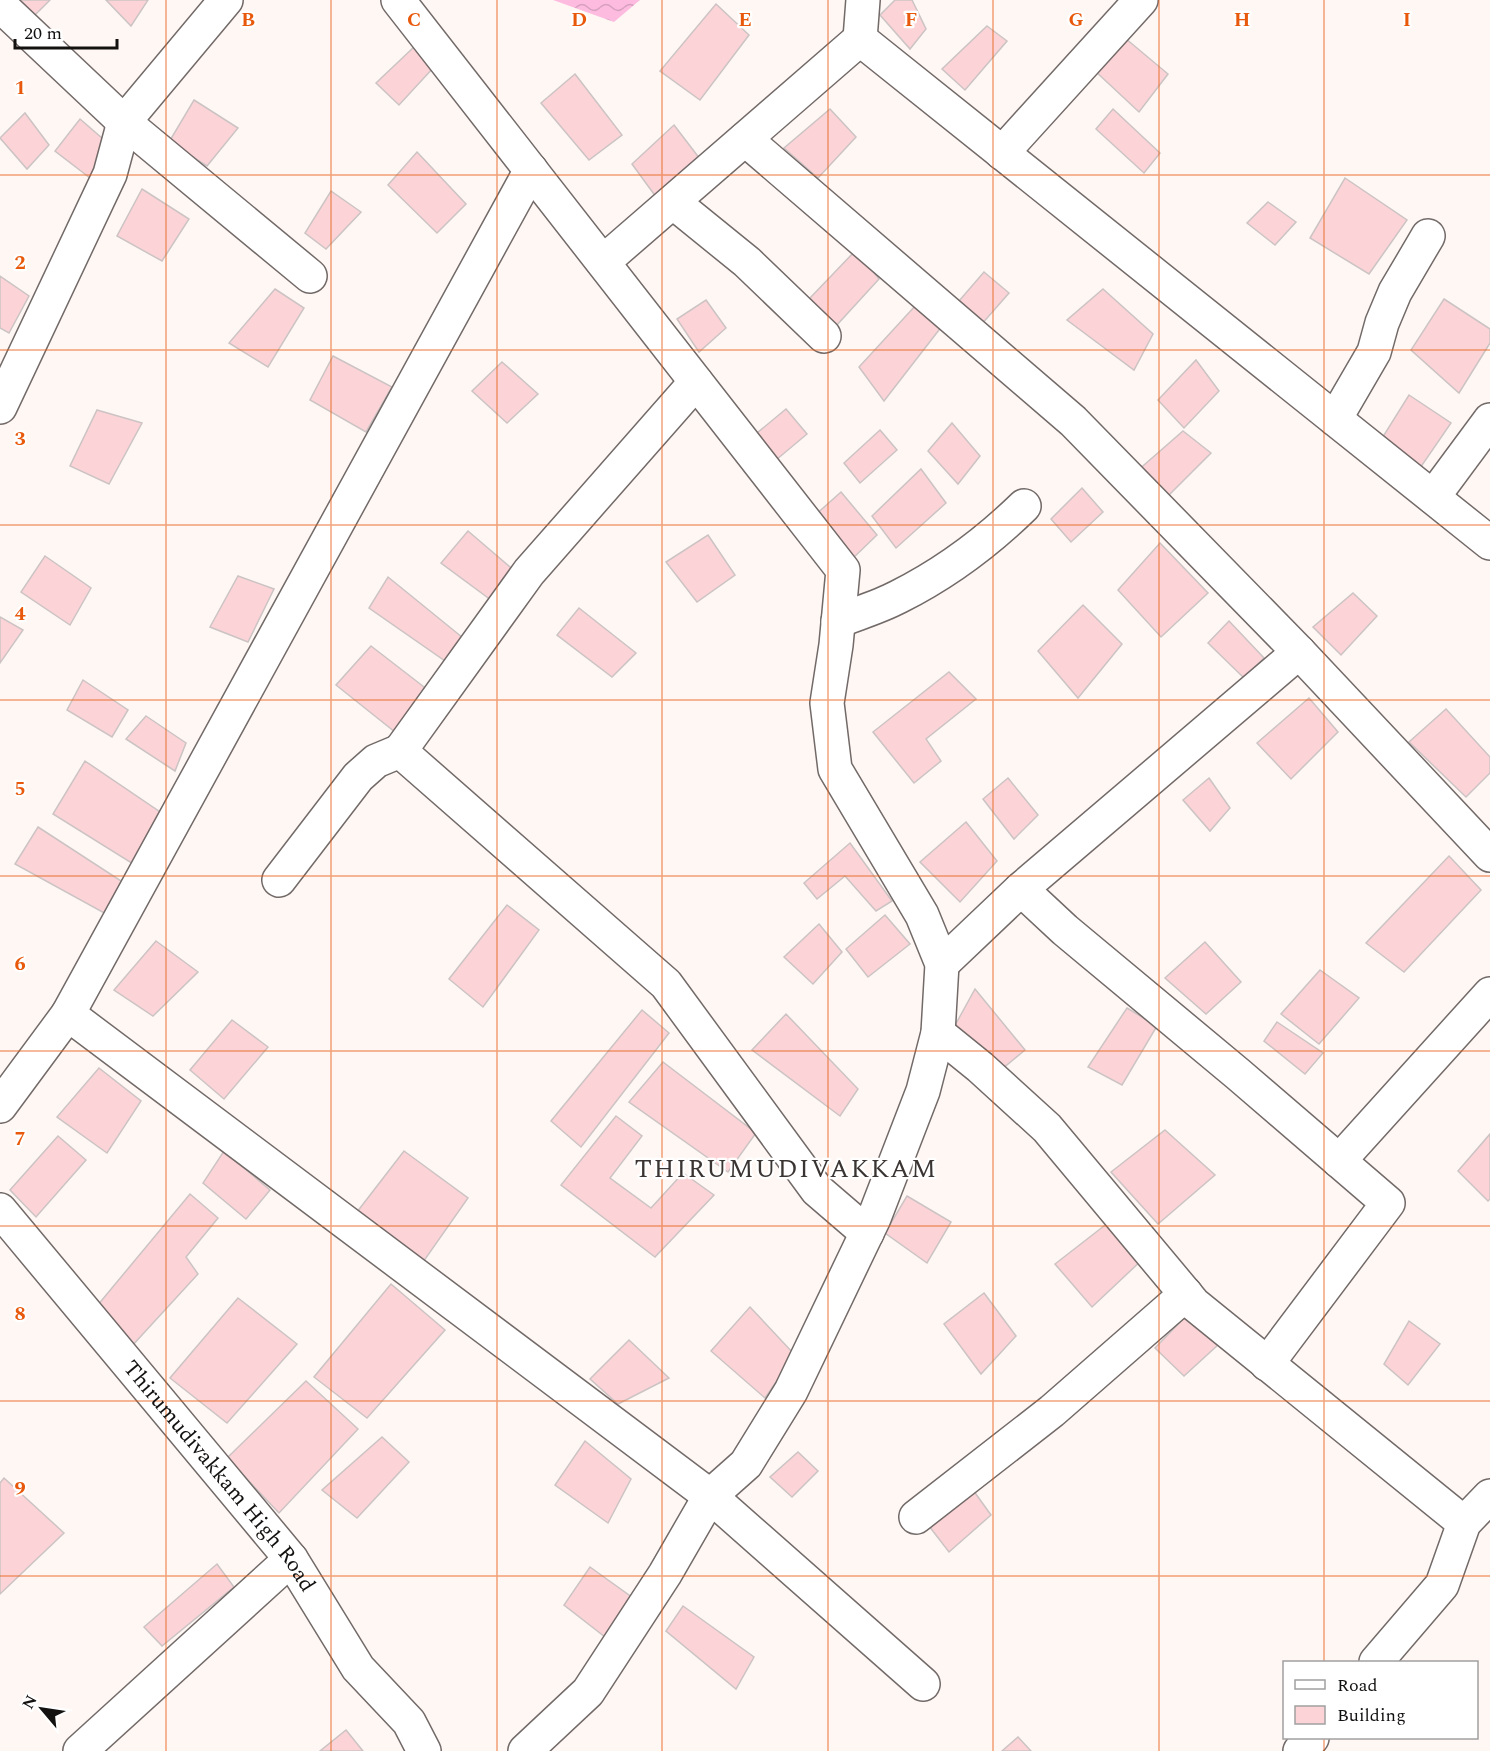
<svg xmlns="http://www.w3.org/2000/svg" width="1490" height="1751" viewBox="0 0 1490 1751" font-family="Spectral,serif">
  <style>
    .water { fill: url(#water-waves) }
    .building { fill: #fcd4d7; stroke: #ccc3c4; stroke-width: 1.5 }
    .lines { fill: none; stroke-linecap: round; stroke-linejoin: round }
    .minor-casing { stroke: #726a68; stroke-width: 36 }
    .minor { stroke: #fff; stroke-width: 33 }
    .grid { fill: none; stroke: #e8590c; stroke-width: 1.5; stroke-opacity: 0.55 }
    .labels { text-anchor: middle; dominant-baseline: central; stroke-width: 4.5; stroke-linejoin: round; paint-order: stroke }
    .street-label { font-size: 22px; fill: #141211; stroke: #fff }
    .quarter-label { font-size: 26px; letter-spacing: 1.5px; fill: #3a3432; stroke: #fff }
    .grid-label { font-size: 20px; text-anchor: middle; font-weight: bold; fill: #e8590c; stroke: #fff; stroke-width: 4.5; stroke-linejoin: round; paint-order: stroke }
  </style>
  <defs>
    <pattern id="water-waves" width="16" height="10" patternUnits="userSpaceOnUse" patternTransform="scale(1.5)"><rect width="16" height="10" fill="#fdbbe0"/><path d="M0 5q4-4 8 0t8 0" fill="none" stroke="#d8a0bf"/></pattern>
  </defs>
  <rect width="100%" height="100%" fill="#fff7f3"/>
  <polygon class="water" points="553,0 640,0 614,22"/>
  <g class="building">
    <polygon points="16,0 50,0 32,18"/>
    <polygon points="106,0 148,0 131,26"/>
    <polygon points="895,0 912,0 926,29 910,49 880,15"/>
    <polygon points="716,4 749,35 700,100 660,71"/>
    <polygon points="987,26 1007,41 965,90 942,69"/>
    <polygon points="1125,38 1168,74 1139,112 1093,69"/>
    <polygon points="415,46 434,67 399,105 376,83"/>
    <polygon points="575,74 622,135 589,160 541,103"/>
    <polygon points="194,100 238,128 207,166 169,142"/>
    <polygon points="830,109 856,137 818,178 784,148"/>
    <polygon points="1113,109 1160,153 1144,173 1096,129"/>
    <polygon points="25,113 49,145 27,169 0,138"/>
    <polygon points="80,119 111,146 90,178 55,151"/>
    <polygon points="674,125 700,159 659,201 632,164"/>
    <polygon points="417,152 466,204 437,233 388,185"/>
    <polygon points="1345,178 1407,220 1369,274 1310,238"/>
    <polygon points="142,189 189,219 162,261 117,236"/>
    <polygon points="331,191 361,212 326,249 305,233"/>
    <polygon points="1268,202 1296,222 1275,245 1247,223"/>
    <polygon points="856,250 879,279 835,327 810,298"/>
    <polygon points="984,272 1009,293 981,325 959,301"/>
    <polygon points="0,276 29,296 9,333 0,328"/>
    <polygon points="275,289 304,308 268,367 229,343"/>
    <polygon points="1103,289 1153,334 1134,370 1067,320"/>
    <polygon points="1444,299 1490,329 1490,343 1459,393 1411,350"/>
    <polygon points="706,300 726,328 699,352 677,319"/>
    <polygon points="916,305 942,326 884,401 859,367"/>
    <polygon points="333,356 392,387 366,432 310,400"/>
    <polygon points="1196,360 1219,391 1184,428 1158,400"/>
    <polygon points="502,362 538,394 507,423 472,391"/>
    <polygon points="1409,395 1451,423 1416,474 1379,443"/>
    <polygon points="786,409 807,434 776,460 757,433"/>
    <polygon points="97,410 142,423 109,484 70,466"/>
    <polygon points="952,423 980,456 958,484 928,451"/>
    <polygon points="880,430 897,450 860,483 844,463"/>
    <polygon points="1183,431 1211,453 1164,500 1136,472"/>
    <polygon points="921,469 946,503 896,548 872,516"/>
    <polygon points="1082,488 1103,512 1071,542 1051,519"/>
    <polygon points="841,492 877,535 850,561 813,517"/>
    <polygon points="468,531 517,573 495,603 441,563"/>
    <polygon points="708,535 735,575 697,602 666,562"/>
    <polygon points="1160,543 1208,593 1161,637 1118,590"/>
    <polygon points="45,556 91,588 70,625 21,592"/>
    <polygon points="238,576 274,589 248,642 210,627"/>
    <polygon points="388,577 468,642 448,663 369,608"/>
    <polygon points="1353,593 1377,616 1341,655 1313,627"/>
    <polygon points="1083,605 1122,644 1078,698 1038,651"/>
    <polygon points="579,608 636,653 612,677 557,635"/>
    <polygon points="0,617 23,630 0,663"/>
    <polygon points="1229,621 1264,658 1244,678 1208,643"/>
    <polygon points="371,646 437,697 400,736 336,685"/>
    <polygon points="949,672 976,699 926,739 941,761 914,783 873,732"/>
    <polygon points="83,680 128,710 112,737 67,710"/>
    <polygon points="1309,698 1338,732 1291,779 1257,743"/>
    <polygon points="1446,709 1490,757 1490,773 1466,797 1409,742"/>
    <polygon points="146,716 186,743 175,771 126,739"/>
    <polygon points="85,761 169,818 138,867 53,814"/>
    <polygon points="1008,778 1038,815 1014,839 983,799"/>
    <polygon points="1209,778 1230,808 1210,831 1183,800"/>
    <polygon points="966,822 997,861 960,902 920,862"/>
    <polygon points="38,827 135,890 117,920 15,864"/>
    <polygon points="850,843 892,901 876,911 845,876 817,899 804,883"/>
    <polygon points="1449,856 1481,890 1404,972 1366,943"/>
    <polygon points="507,905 539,930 483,1007 449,979"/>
    <polygon points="885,915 910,944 868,977 846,949"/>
    <polygon points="819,924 842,952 813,984 784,957"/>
    <polygon points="156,941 198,972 153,1016 114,990"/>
    <polygon points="1205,942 1241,982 1206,1014 1165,978"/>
    <polygon points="1320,970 1359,998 1319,1044 1281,1014"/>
    <polygon points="975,989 1025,1050 996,1074 953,1029"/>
    <polygon points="1127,1008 1157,1026 1122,1085 1088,1067"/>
    <polygon points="642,1010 669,1033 581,1147 551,1121"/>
    <polygon points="786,1014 858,1089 840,1116 752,1050"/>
    <polygon points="232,1020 268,1047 224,1099 190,1070"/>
    <polygon points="1277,1022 1323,1053 1305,1074 1264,1041"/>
    <polygon points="663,1062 756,1133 728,1172 629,1102"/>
    <polygon points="99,1068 141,1101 107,1153 57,1117"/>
    <polygon points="616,1116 642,1136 610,1178 651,1208 683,1173 714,1195 655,1257 561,1185"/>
    <polygon points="1165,1130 1215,1175 1158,1224 1111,1172"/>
    <polygon points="1490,1134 1490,1199 1488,1201 1458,1171"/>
    <polygon points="58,1136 86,1160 36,1217 10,1190"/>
    <polygon points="224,1151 270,1190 246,1219 203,1183"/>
    <polygon points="404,1151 468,1198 421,1265 357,1212"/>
    <polygon points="190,1194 218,1218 186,1257 198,1274 130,1348 97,1306"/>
    <polygon points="907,1196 951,1222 927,1263 885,1233"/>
    <polygon points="1113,1219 1145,1257 1092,1307 1055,1264"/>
    <polygon points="391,1284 445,1330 367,1418 314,1377"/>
    <polygon points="984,1293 1016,1336 981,1374 944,1324"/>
    <polygon points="238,1298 297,1344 227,1423 170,1378"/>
    <polygon points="750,1307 795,1355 765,1398 711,1351"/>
    <polygon points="1188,1314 1219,1344 1184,1376 1155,1348"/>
    <polygon points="1409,1321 1440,1344 1408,1385 1384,1364"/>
    <polygon points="629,1340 669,1378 618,1404 590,1379"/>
    <polygon points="306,1381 358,1429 279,1513 227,1458"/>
    <polygon points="382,1437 409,1462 357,1518 322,1490"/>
    <polygon points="585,1441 631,1479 608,1523 555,1485"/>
    <polygon points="798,1452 818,1471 792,1497 770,1477"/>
    <polygon points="4,1478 64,1533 0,1594 0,1483"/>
    <polygon points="973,1490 991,1515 949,1552 929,1526"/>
    <polygon points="217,1564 234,1587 162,1646 144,1627"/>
    <polygon points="590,1567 633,1598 605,1637 564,1605"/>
    <polygon points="683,1606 754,1657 736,1689 666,1631"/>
    <polygon points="346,1730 363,1751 320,1751"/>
    <polygon points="1018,1737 1031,1751 1002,1751"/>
  </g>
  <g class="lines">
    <defs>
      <g id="minor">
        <polyline points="398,0 843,570 836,645 827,703 835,769 922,915 942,964 938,1033 923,1091 874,1218 791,1391 746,1464 710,1496 665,1574 588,1692 525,1751"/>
        <polyline points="0,5 124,122 310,276"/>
        <polyline points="860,39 863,0"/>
        <polyline points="745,139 1073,421 1299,652 1490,855"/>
        <polyline points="1002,153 1141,0"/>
        <polyline points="673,202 747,262 824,336"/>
        <polyline points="603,262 860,39 1490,543"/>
        <polyline points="696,382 529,572 400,751 666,984 817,1190 867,1233"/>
        <polyline points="0,407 110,174 124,122 226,0"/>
        <polyline points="1335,419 1374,352 1382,323 1395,292 1428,236"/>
        <polyline points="1433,497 1490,420"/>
        <path d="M838 621C858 613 879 607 898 597 944 574 987 542 1024 506"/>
        <polyline points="279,880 358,777 376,761 400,751"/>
        <polyline points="1021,889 1299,652"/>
        <polyline points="942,964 1021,889 1065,930 1238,1074 1388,1203 1267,1364"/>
        <polyline points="68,1014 531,170"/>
        <polyline points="938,1033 980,1067 1047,1128 1194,1304 1464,1523"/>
        <polyline points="0,1106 68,1014 710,1496 923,1684"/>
        <polyline points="1339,1161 1490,994"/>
        <path id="s1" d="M0 1210 291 1559 358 1668 409 1722 424 1751"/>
        <polyline points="916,1517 1052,1411 1186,1294"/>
        <polyline points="1376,1662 1442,1585 1464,1523 1490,1496"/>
        <polyline points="80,1751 291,1559"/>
        <polyline points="1300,1751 1312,1738"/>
      </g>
    </defs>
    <use href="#minor" class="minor-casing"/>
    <use href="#minor" class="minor"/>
  </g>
  <path class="grid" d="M166 0V1751M331 0V1751M497 0V1751M662 0V1751M828 0V1751M993 0V1751M1159 0V1751M1324 0V1662M0 175H1490M0 350H1490M0 525H1490M0 700H1490M0 876H1490M0 1051H1490M0 1226H1490M0 1401H1490M0 1576H1490M1324 1738V1751"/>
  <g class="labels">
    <g class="street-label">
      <text stroke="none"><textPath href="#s1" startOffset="345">Thirumudivakkam High Road</textPath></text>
    </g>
    <g class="quarter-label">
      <text x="786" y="1169">THIRUMUDIVAKKAM</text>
    </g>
  </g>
  <g class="grid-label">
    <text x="248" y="26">B</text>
    <text x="414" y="26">C</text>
    <text x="579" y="26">D</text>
    <text x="745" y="26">E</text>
    <text x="911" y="26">F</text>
    <text x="1076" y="26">G</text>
    <text x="1242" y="26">H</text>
    <text x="1407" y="26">I</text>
    <text x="20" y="94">1</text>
    <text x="20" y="269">2</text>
    <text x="20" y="445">3</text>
    <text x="20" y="620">4</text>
    <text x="20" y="795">5</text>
    <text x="20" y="970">6</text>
    <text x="20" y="1145">7</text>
    <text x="20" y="1320">8</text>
    <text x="20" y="1495">9</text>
  </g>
  <rect x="1283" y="1661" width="195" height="78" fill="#ffffff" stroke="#a1a0a0" stroke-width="1.5"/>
  <rect x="1295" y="1680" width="30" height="9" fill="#ffffff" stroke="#a1a0a0" stroke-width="1.5"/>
  <text x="1337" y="1691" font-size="18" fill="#141211">Road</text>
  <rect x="1295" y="1706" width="30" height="18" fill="#fcd4d7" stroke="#a1a0a0" stroke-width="1.5"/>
  <text x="1337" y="1721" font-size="18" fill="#141211">Building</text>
  <g transform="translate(42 1709) rotate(299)" stroke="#ffffff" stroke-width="4.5" paint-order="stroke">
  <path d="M0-4.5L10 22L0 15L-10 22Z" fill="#141211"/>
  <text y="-9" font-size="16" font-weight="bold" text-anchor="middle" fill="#141211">N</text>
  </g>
  <path d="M15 39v9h102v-9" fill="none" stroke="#141211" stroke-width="3"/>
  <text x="24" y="39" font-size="18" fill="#141211" stroke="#ffffff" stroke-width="4.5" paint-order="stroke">20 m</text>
</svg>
